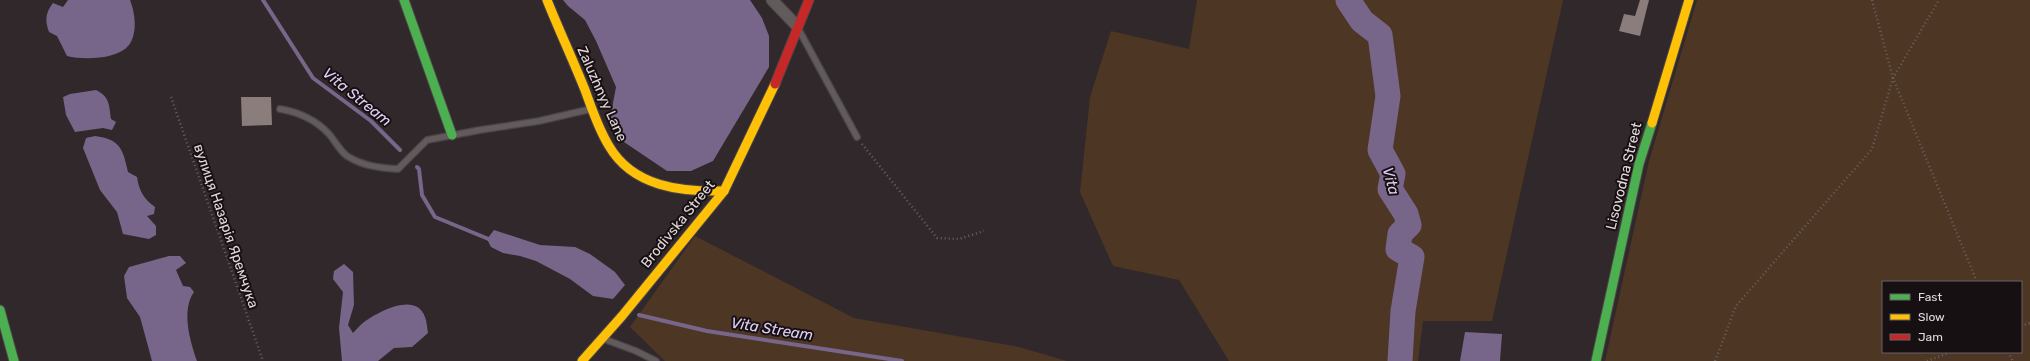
<svg xmlns="http://www.w3.org/2000/svg" width="2030" height="361" viewBox="0 0 2030 361" font-family="Rubik,sans-serif">
  <style>
    .green { fill: #4d3624; fill-rule: evenodd }
    .water { fill: #78658a }
    .lines { fill: none; stroke-linecap: round; stroke-linejoin: round }
    .stream { stroke: #78658a; stroke-width: 4 }
    .river { stroke: #78658a; stroke-width: 25 }
    .building { fill: #8b7d7b }
    .lane-casing { stroke: #4c4547; stroke-width: 8 }
    .street-casing { stroke: #4c4547; stroke-width: 13 }
    .fast-casing { stroke: #4c4547; stroke-width: 11 }
    .slow-casing { stroke: #4c4547; stroke-width: 11 }
    .jam-casing { stroke: #4c4547; stroke-width: 11 }
    .path { stroke: #676163; stroke-width: 2.5; stroke-dasharray: 1 3; stroke-linecap: butt }
    .lane { stroke: #615b5c; stroke-width: 5.5 }
    .street { stroke: #615b5c; stroke-width: 11 }
    .fast { stroke: #4caf50; stroke-width: 9 }
    .slow { stroke: #ffc107; stroke-width: 9 }
    .jam { stroke: #c62828; stroke-width: 9 }
    .labels { text-anchor: middle; dominant-baseline: central; stroke-width: 4; stroke-linejoin: round; paint-order: stroke }
    .street-label { font-size: 14px; fill: #e3d8da; stroke: #171012 }
    .water-label { font-size: 15px; font-style: italic; fill: #e0cef5; stroke: #171012 }
  </style>
  <rect width="100%" height="100%" fill="#30282a"/>
  <g class="green">
    <polygon points="1197,0 1563,0 1492,321 1423,321 1418,361 1229,361 1179,280 1113,266 1080,192 1090,97 1111,31 1189,49"/>
    <path d="M1697 0H2030V361H1605L1649 161ZM1883 282H2021V352H1883Z"/>
    <polygon points="695,236 854,318 1019,347 1067,361 665,361 630,327"/>
  </g>
  <g class="water">
    <path d="M68 0H130C135 13 138 33 129 45 117 60 83 60 67 56L57 36 49 32C45 21 45 13 53 3L63 7Z"/>
    <polygon points="563,0 750,0 762,18 769,36 769,67 713,161 691,171 667,171 624,142 610,119 616,87 596,41 585,20 568,6"/>
    <path d="M96 90C110 97 109 105 111 119L116 122 112 130 103 128 75 132 66 115 63 97 70 94Z"/>
    <path d="M95 136C120 139 123 149 128 172L137 177C139 191 144 199 155 207L154 214 147 216 156 226V235L149 239 123 234 117 212 100 190 83 148 86 138Z"/>
    <polygon points="494,230 540,245 575,247 590,254 615,272 625,285 613,299 593,296 570,279 536,261 520,256 503,253 491,247 487,239"/>
    <path d="M169 256H180L186 263 176 270 183 286 190 287 194 292C181 310 190 341 197 361H152L140 317 127 298 124 276 129 267Z"/>
    <path d="M344 264 353 272 354 305 348 325 353 333C356 330 360 325 364 322 378 312 416 291 425 317 427 322 427 328 428 333L412 347 394 348 378 361H342L339 328 343 292 333 279 334 271Z"/>
    <polygon points="1465,332 1502,334 1500,361 1460,361"/>
  </g>
  <g class="lines">
    <g class="stream">
      <polyline points="263,0 313,78 371,121 400,150"/>
      <polyline points="417,167 419,169 422,195 435,217 491,240"/>
      <polyline points="639,315 707,331 902,361"/>
    </g>
    <polyline class="river" points="1348,0 1362,21 1380,35 1388,96 1380,150 1393,174 1390,189 1406,214 1409,225 1400,234 1398,249 1412,257 1403,311 1400,361"/>
  </g>
  <g class="building">
    <polygon points="1640,0 1649,0 1640,36 1619,31 1624,14 1635,16"/>
    <polygon points="241,97 271,97 272,125 242,126"/>
  </g>
  <g class="lines">
    <defs>
      <g id="lane">
        <polyline points="799,30 857,137"/>
        <path d="M280 109C298 112 316 120 329 134 335 141 340 151 347 156 363 166 380 168 398 169L427 140 480 130 539 121 591 109"/>
        <polyline points="604,339 636,351 656,361"/>
      </g>
      <polyline id="street" points="772,0 797,26"/>
      <g id="fast">
        <polyline points="404,0 452,135"/>
        <polyline points="0,310 14,361"/>
        <polyline points="1596,361 1639,164 1652,123"/>
      </g>
      <g id="slow">
        <path d="M547 0C559 30 573 60 585 90 592 109 598 128 609 146 633 187 681 192 724 191"/>
        <polyline points="1652,123 1689,0"/>
        <polyline points="582,361 622,316 724,191 775,84"/>
      </g>
      <polyline id="jam" points="775,84 809,0"/>
    </defs>
    <use href="#lane" class="lane-casing"/>
    <use href="#street" class="street-casing"/>
    <use href="#fast" class="fast-casing"/>
    <use href="#slow" class="slow-casing"/>
    <use href="#jam" class="jam-casing"/>
    <g class="path">
      <polyline points="1872,0 1893,78 1977,282"/>
      <polyline points="171,97 263,361"/>
      <polyline points="862,144 937,238 959,239 984,231"/>
      <polyline points="2021,326 2030,323"/>
      <polyline points="2008,352 2013,361"/>
      <polyline points="1715,361 1736,306 1872,149 1893,78 1939,0"/>
      <polyline points="1927,361 1951,352"/>
    </g>
    <use href="#lane" class="lane"/>
    <use href="#street" class="street"/>
    <use href="#fast" class="fast"/>
    <use href="#slow" class="slow"/>
    <use href="#jam" class="jam"/>
  </g>
  <g class="labels">
    <g class="street-label">
      <text transform="translate(602 94) rotate(66)">Zaluzhnyy Lane</text>
      <text transform="translate(1624 176) rotate(-76)">Lisovodna Street</text>
      <text transform="translate(678 224) rotate(-51)">Brodivska Street</text>
      <text transform="translate(226 226) rotate(71)">вулиця Назарія Яремчука</text>
    </g>
    <g class="water-label">
      <text transform="translate(357 97) rotate(39)">Vita Stream</text>
      <text transform="translate(1391 181) rotate(75)">Vita</text>
      <text transform="translate(772 329) rotate(9)">Vita Stream</text>
    </g>
  </g>
  <rect x="1882" y="281" width="140" height="72" fill="#171012" stroke="#696062"/>
  <rect x="1890" y="294" width="20" height="6" fill="#4caf50" stroke="#696062"/>
  <text x="1918" y="301" font-size="12" fill="#e3d8da">Fast</text>
  <rect x="1890" y="314" width="20" height="6" fill="#ffc107" stroke="#696062"/>
  <text x="1918" y="321" font-size="12" fill="#e3d8da">Slow</text>
  <rect x="1890" y="334" width="20" height="6" fill="#c62828" stroke="#696062"/>
  <text x="1918" y="341" font-size="12" fill="#e3d8da">Jam</text>
</svg>
